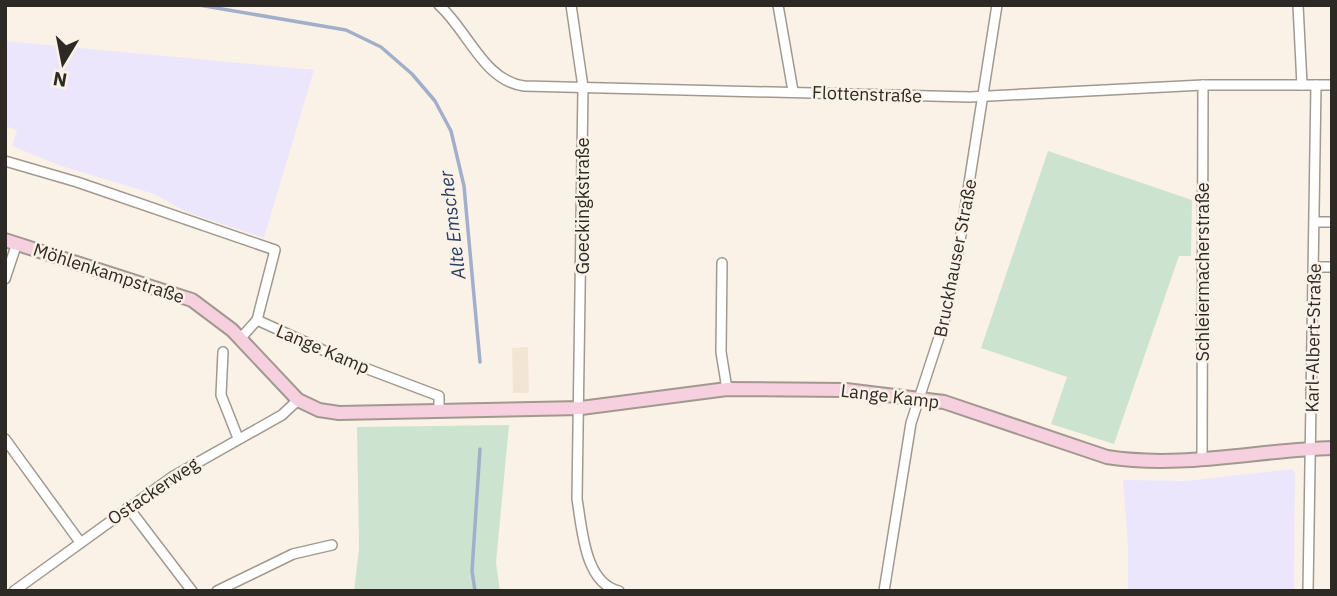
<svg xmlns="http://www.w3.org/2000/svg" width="1337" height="596" viewBox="0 0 1337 596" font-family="'IBM Plex Sans',sans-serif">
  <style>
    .built { fill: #f3e5d4 }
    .education { fill: #ece6fc }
    .green { fill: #cce4cf }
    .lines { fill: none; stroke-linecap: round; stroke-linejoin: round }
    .stream { stroke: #a1afca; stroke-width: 3.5 }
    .street-casing { stroke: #a1998f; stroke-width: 12 }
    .secondary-casing { stroke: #a1998f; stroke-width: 16 }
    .street { stroke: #fff; stroke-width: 9 }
    .secondary { stroke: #f6d0de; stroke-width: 12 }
    .labels { text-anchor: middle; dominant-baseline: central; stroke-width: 5; stroke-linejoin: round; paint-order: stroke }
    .street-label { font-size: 18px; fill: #2d2925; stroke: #fbf2e7 }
    .water-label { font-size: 19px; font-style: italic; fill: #2a3c63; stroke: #fbf2e7 }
  </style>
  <rect width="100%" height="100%" fill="#fbf2e7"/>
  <polygon class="built" points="528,347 529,393 513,393 512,348"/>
  <g class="education">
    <polygon points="5,41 314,70 264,238 186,212 154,194 61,166 12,146 17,130 5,126"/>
    <polygon points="1292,469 1295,472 1294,591 1128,591 1128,547 1123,480 1186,481"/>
  </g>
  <g class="green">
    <polygon points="1048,151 1192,200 1191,256 1179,256 1114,444 1051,424 1067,377 981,348"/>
    <polygon points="509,425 496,563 500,591 354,591 359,549 357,427"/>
  </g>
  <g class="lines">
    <g class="stream">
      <polyline points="199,5 346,30 381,47 412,74 435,101 451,131 464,186 480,362"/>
      <polyline points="475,591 472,571 480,449"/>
    </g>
    <defs>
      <g id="street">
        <path d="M439 5C468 31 484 81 524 86L970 97 1203 85H1332"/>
        <path d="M571 5 583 87 577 499C582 527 584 583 619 591"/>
        <polyline points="778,5 793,91"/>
        <polyline points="1298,5 1302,85"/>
        <polyline points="5,161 77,182 275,250 257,320"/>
        <polyline points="1315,222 1332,222"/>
        <polyline points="722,263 721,352 727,389"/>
        <polyline points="1314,267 1332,267"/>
        <polyline points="5,279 17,243"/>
        <polyline points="240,339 257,320 349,362 439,396 439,409"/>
        <polyline points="223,352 221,395 238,438"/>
        <polyline points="5,439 80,542"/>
        <polyline points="1202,460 1203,85"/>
        <polyline points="128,507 192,591"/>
        <polyline points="14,591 172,477 282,415 298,400"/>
        <polyline points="217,591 293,554 332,545"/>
        <polyline points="884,591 911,423 944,322 957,260 997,5"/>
        <polyline points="1308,591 1316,85"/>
      </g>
      <path id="secondary" d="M5 240 192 300 232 330 298 400 319 410 339 413 581 408 727 389 846 390 944 402 1107 457C1183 469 1256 450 1332 448"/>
    </defs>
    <use href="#street" class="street-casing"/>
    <use href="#secondary" class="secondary-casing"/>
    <use href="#street" class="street"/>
    <use href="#secondary" class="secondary"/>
  </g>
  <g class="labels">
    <g class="street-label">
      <text transform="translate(867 94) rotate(2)">Flottenstraße</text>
      <text transform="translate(582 206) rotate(-90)">Goeckingkstraße</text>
      <text transform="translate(955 258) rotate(-79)">Bruckhauser Straße</text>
      <text transform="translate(1202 272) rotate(-90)">Schleiermacherstraße</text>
      <text transform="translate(109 273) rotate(18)">Möhlenkampstraße</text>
      <text transform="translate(1313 338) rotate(-89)">Karl-Albert-Straße</text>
      <text transform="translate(323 349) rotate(23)">Lange Kamp</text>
      <text transform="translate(890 396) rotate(7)">Lange Kamp</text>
      <text transform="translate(153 491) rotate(-34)">Ostackerweg</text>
    </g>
    <g class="water-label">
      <text transform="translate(452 225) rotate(-97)">Alte Emscher</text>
    </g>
  </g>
  <rect width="1337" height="596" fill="none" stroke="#2d2925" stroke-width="14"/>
  <g transform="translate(63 63) rotate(190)" stroke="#fbf2e7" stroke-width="5" paint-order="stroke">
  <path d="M0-5L12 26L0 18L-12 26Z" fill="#2d2925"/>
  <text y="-10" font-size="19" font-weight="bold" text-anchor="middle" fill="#2d2925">N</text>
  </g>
</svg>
